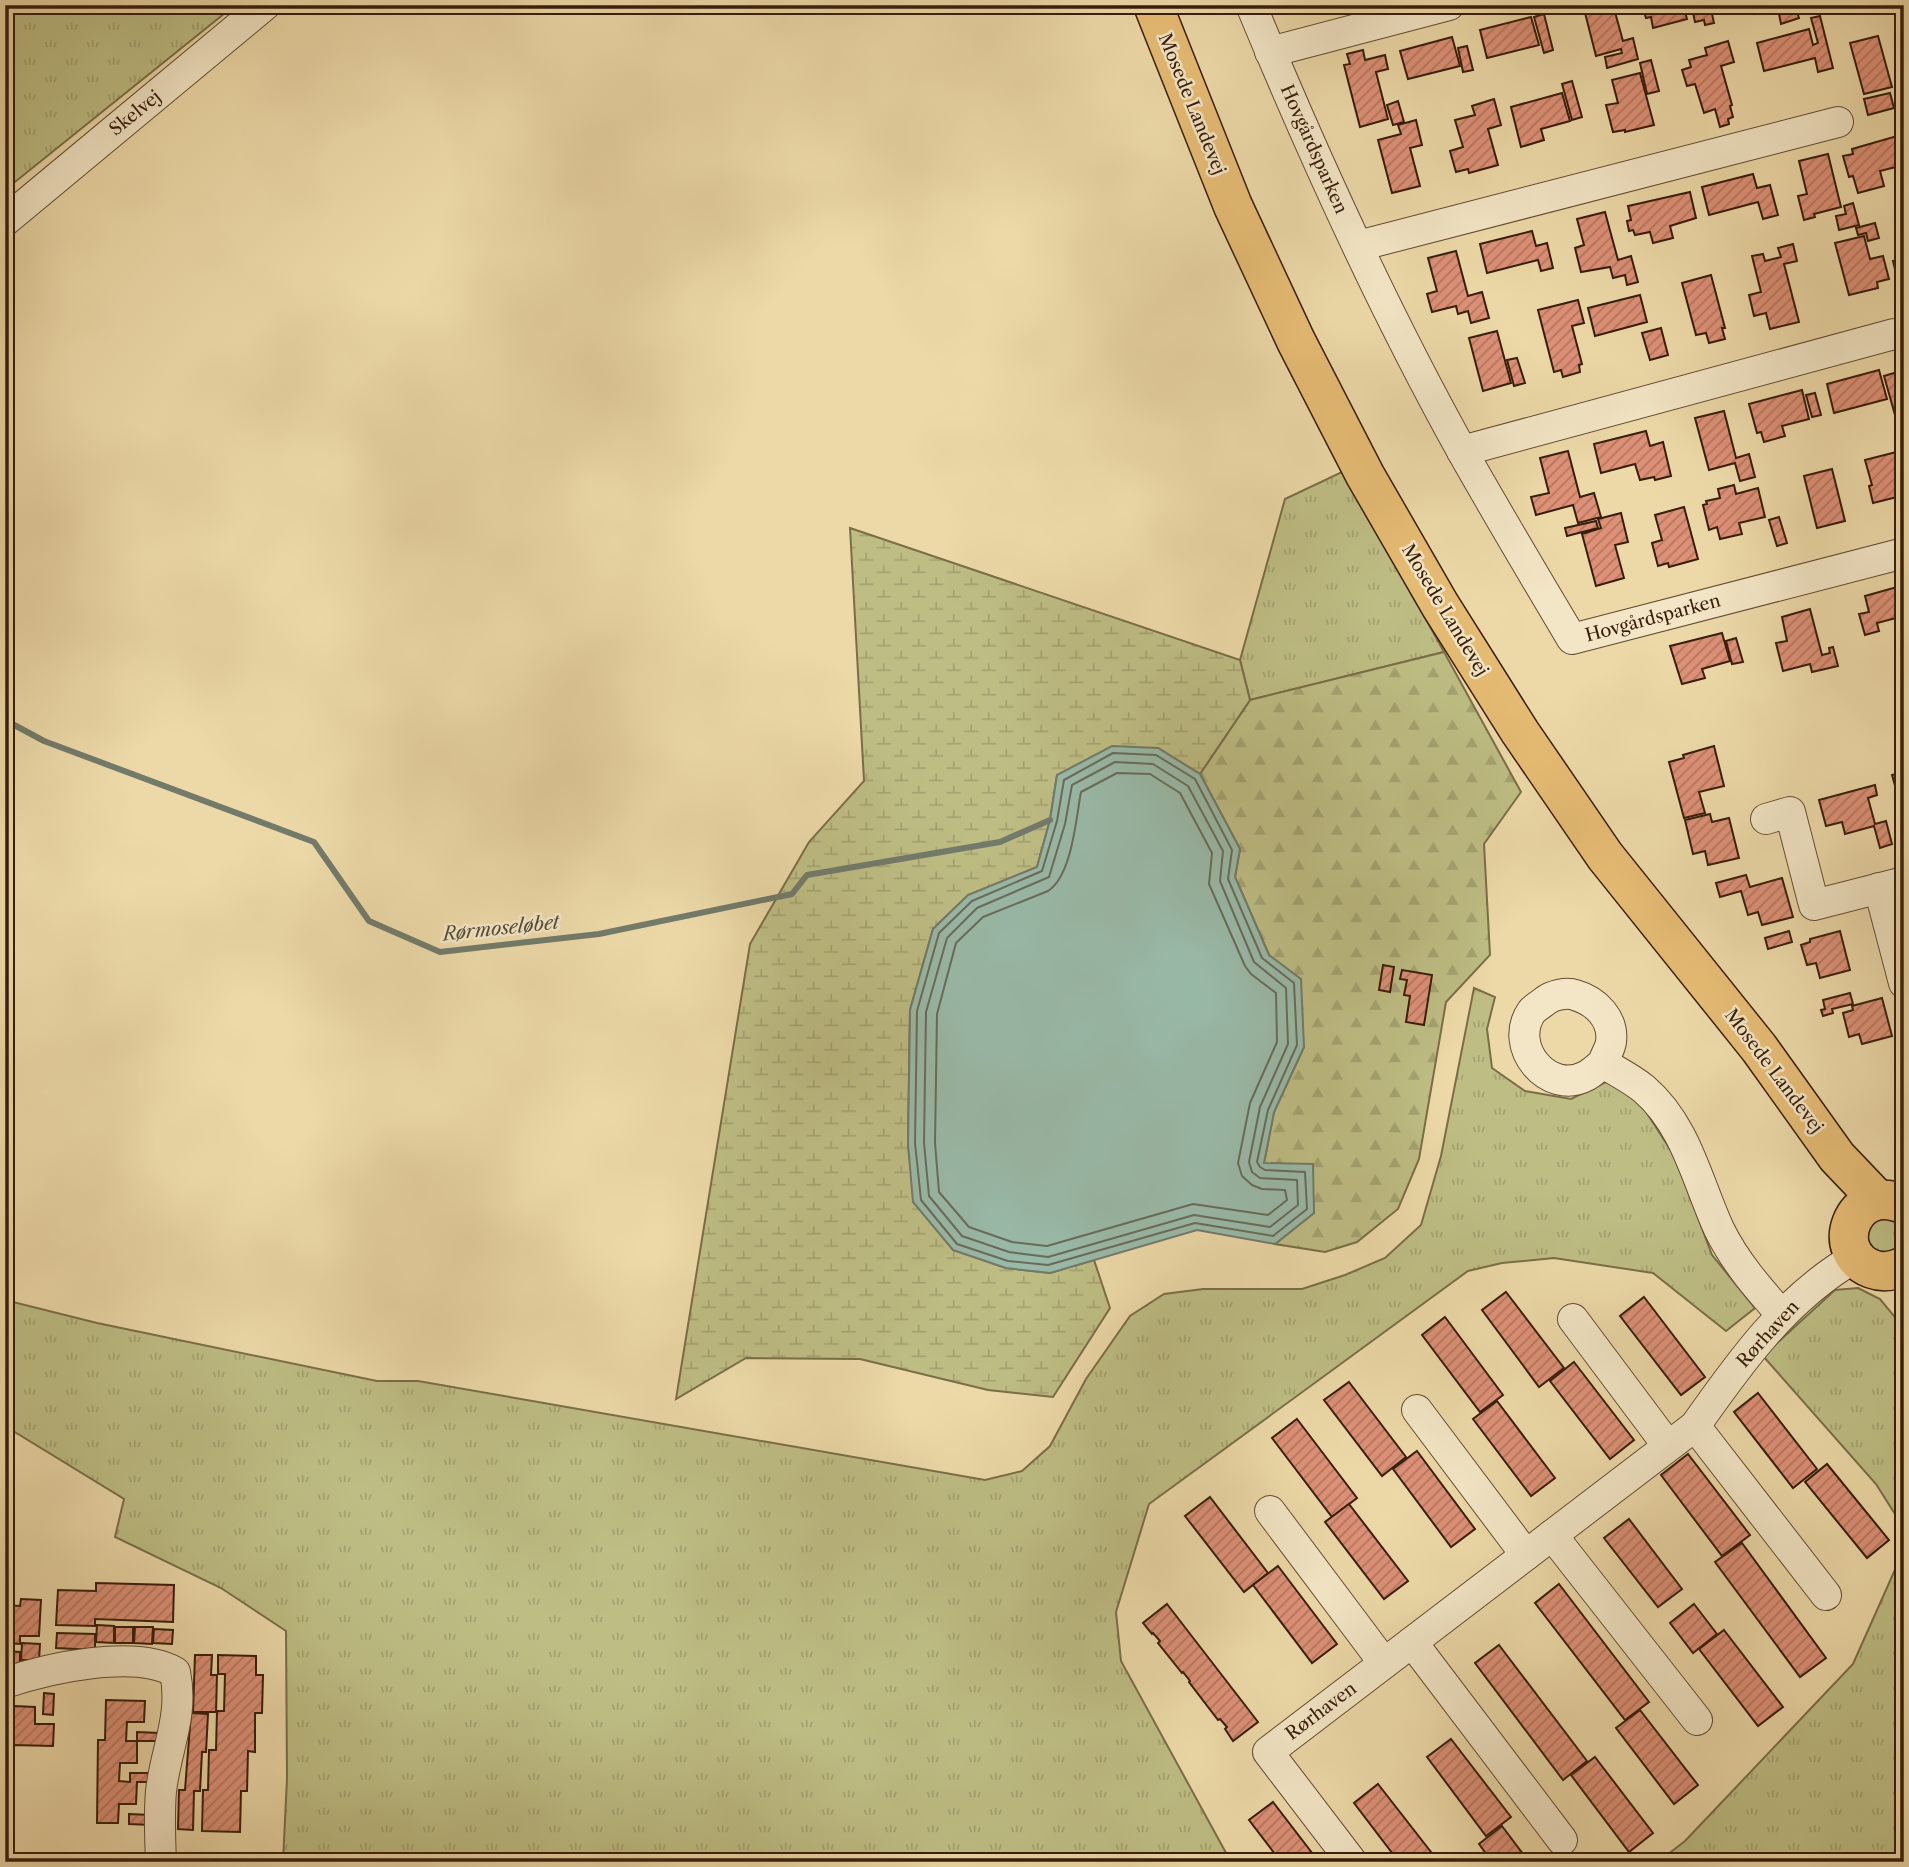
<svg xmlns="http://www.w3.org/2000/svg" width="1909" height="1867" viewBox="0 0 1909 1867" font-family="'Libre Caslon Text',serif">
  <style>
    .grass { fill: url(#grass-tufts); stroke: #7a6e48; stroke-width: 2 }
    .forest { fill: url(#forest-firs); stroke: #7a6e48; stroke-width: 2 }
    .wetland { fill: url(#wetland-marsh); stroke: #7a6e48; stroke-width: 2 }
    .water { fill: #99baa9; stroke: #727b6a; stroke-width: 2 }
    .lines { fill: none; stroke-linecap: round; stroke-linejoin: round }
    .shore { stroke: #686c5a; stroke-width: 2 }
    .stream { stroke: #727b6a; stroke-width: 6 }
    .building { fill: url(#building-hatch); stroke: #371d0b; stroke-width: 2 }
    .minor-casing { stroke: #644c32; stroke-width: 32 }
    .major-casing { stroke: #371d0b; stroke-width: 41 }
    .minor { stroke: #f3e6c6; stroke-width: 30 }
    .major { stroke: #e6bc74; stroke-width: 38 }
    .labels { text-anchor: middle; dominant-baseline: central; stroke-width: 5; stroke-linejoin: round; paint-order: stroke }
    .street-label { font-size: 18px; fill: #371d0b; stroke: #f3e6c6 }
    .water-label { font-size: 19px; font-style: italic; fill: #544c3a; stroke: #f3e6c6 }
  </style>
  <defs>
    <pattern id="grass-tufts" width="24" height="20" patternUnits="userSpaceOnUse" patternTransform="scale(1.75)"><rect width="24" height="20" fill="#bebe84"/><path d="M3 7l-1-3M5 7V3M7 7l1-3M15 17l-1-3M17 17v-4M19 17l1-3" fill="none" stroke="#a4a371"/></pattern>
    <pattern id="forest-firs" width="22" height="20" patternUnits="userSpaceOnUse" patternTransform="scale(1.75)"><rect width="22" height="20" fill="#bebe84"/><path d="M5 1l3.5 6h-7zM16 11l3.5 6h-7z" fill="#a4a371"/></pattern>
    <pattern id="wetland-marsh" width="20" height="14" patternUnits="userSpaceOnUse" patternTransform="scale(1.75)"><rect width="20" height="14" fill="#bebe84"/><path d="M1 5h8M5 5V1M11 12h8M15 12V8" fill="none" stroke="#a4a371"/></pattern>
    <pattern id="building-hatch" width="6" height="6" patternUnits="userSpaceOnUse" patternTransform="scale(1.75)"><rect width="6" height="6" fill="#de9177"/><path d="M-1 1l2-2M0 6l6-6M5 7l2-2" fill="none" stroke="#b57660"/></pattern>
  </defs>
  <rect width="100%" height="100%" fill="#edd9a8"/>
  <filter id="stains"><feTurbulence type="fractalNoise" baseFrequency=".00286" numOctaves="4"/><feColorMatrix values="0 0 0 0 .2 0 0 0 0 .09 0 0 0 0 .02 0 0 0 .5 -.17"/></filter>
  <radialGradient id="worn" r=".72"><stop offset=".6" stop-color="#630" stop-opacity="0"/><stop offset="1" stop-color="#630" stop-opacity=".3"/></radialGradient>
  <g class="grass">
    <polygon points="5,5 235,5 5,190"/>
    <polygon points="1344,471 1444,652 1250,700 1240,660 1285,499"/>
    <polygon points="1474,988 1495,997 1487,1029 1492,1068 1525,1091 1571,1099 1612,1079 1634,1093 1675,1157 1712,1255 1755,1308 1726,1331 1653,1273 1554,1258 1502,1263 1468,1271 1149,1504 1116,1612 1121,1661 1231,1862 283,1862 287,1778 286,1631 221,1588 115,1537 124,1499 5,1426 5,1300 97,1323 377,1381 418,1381 985,1480 1022,1471 1050,1446 1086,1379 1130,1316 1164,1294 1203,1289 1302,1289 1345,1275 1385,1258 1421,1225 1441,1156"/>
    <polygon points="1889,1209 1904,1216 1904,1250 1879,1256 1862,1232"/>
    <polygon points="1858,1288 1880,1299 1904,1328 1904,1862 1658,1862 1685,1841 1853,1664 1902,1554 1900,1522 1876,1484 1763,1356 1835,1290"/>
  </g>
  <polygon class="forest" points="1444,652 1521,792 1484,844 1490,955 1446,1002 1419,1159 1398,1209 1357,1242 1325,1252 1275,1244 1314,1213 1264,1163 1274,1112 1304,1047 1269,955 1235,877 1240,849 1200,774 1250,700"/>
  <polygon class="wetland" points="850,528 1240,660 1250,700 1200,774 1158,748 1057,775 1050,820 1037,867 968,895 933,929 910,1010 908,1144 914,1202 953,1250 1006,1268 1050,1273 1094,1260 1110,1308 1053,1397 988,1390 860,1359 746,1358 676,1399 750,944 809,842 864,781"/>
  <polygon class="water" points="1112,746 1158,748 1200,774 1240,849 1235,877 1269,955 1301,979 1304,1047 1274,1112 1264,1163 1313,1164 1314,1213 1275,1244 1197,1230 1050,1273 1006,1268 953,1250 913,1202 908,1144 910,1010 933,929 968,895 1037,867 1050,820 1057,775"/>
  <g class="lines">
    <g class="shore">
      <polygon points="1113,753 1156,755 1195,779 1232,850 1228,879 1262,958 1294,983 1297,1045 1268,1110 1257,1162 1260,1167 1265,1170 1305,1172 1307,1209 1273,1236 1195,1223 1048,1265 1008,1261 957,1244 921,1200 915,1143 917,1011 939,933 972,901 1042,871 1057,821 1064,780"/>
      <polygon points="1115,762 1153,764 1188,786 1223,851 1220,881 1254,962 1286,988 1288,1044 1260,1107 1249,1162 1252,1172 1260,1178 1297,1180 1298,1205 1270,1227 1194,1215 1048,1257 1009,1252 962,1236 929,1196 924,1143 926,1012 947,938 977,908 1049,877 1065,824 1072,785"/>
      <path d="M1117 773 1150 774 1180 793 1212 853 1209 884 1245 966 1251 974 1276 993 1277 1042 1250 1103 1238 1163 1242 1176 1252 1185 1262 1189 1285 1190 1287 1200 1268 1215 1193 1204 1047 1246 1012 1242 969 1227 939 1192 935 1143 937 1014 956 943 983 917 1048 891C1072 876 1076 818 1081 792Z"/>
    </g>
    <polyline class="stream" points="5,720 44,741 314,842 369,921 440,952 599,934 792,894 807,875 1000,842 1050,820"/>
  </g>
  <g class="building">
    <polygon points="1583,5 1613,5 1623,41 1633,38 1638,59 1607,68 1605,57 1622,53 1621,49 1596,56"/>
    <polygon points="1642,5 1694,5 1684,8 1687,19 1653,28 1651,17 1646,18"/>
    <polygon points="1698,5 1710,5 1714,23 1705,25 1704,20 1695,22 1693,13 1700,11"/>
    <polygon points="1743,5 1783,5 1783,7 1755,14 1753,10 1745,12"/>
    <polygon points="1795,5 1799,18 1781,24 1779,14 1788,12 1786,6"/>
    <polygon points="1544,14 1553,50 1544,53 1534,17"/>
    <polygon points="1820,16 1833,68 1818,72 1815,58 1764,71 1757,43 1809,29 1813,45 1818,43 1811,18"/>
    <polygon points="1531,17 1539,45 1487,58 1480,30"/>
    <polygon points="1878,36 1892,87 1864,94 1850,43"/>
    <polygon points="1452,37 1460,66 1408,79 1400,51"/>
    <polygon points="1728,41 1734,62 1721,66 1732,105 1730,106 1733,117 1728,119 1729,124 1720,127 1715,109 1704,113 1695,84 1687,86 1682,70 1691,67 1689,60 1707,55 1705,48"/>
    <polygon points="1467,46 1473,70 1463,72 1458,48"/>
    <polygon points="1363,50 1365,60 1385,55 1388,69 1376,72 1388,119 1360,127 1344,65 1350,64 1347,54"/>
    <polygon points="1651,60 1659,91 1647,94 1640,63"/>
    <polygon points="1640,73 1654,125 1625,132 1625,130 1613,132 1606,105 1618,103 1612,80"/>
    <polygon points="1572,81 1582,117 1572,120 1562,84"/>
    <polygon points="1562,93 1570,121 1541,129 1544,140 1521,147 1511,107"/>
    <polygon points="1890,93 1894,108 1868,115 1864,99"/>
    <polygon points="1494,99 1501,125 1488,129 1498,165 1469,173 1468,169 1456,172 1450,151 1463,147 1455,120 1475,115 1472,106"/>
    <polygon points="1398,101 1404,122 1393,125 1387,105"/>
    <polygon points="1416,120 1422,145 1410,148 1420,186 1392,193 1378,140 1401,134 1398,125"/>
    <polygon points="1904,134 1904,165 1880,171 1884,186 1858,193 1853,176 1849,177 1843,156 1853,154 1852,149"/>
    <polygon points="1828,154 1841,207 1814,214 1815,217 1804,220 1798,196 1807,194 1799,161"/>
    <polygon points="1753,174 1757,188 1770,185 1778,215 1763,219 1758,202 1709,215 1702,187"/>
    <polygon points="1690,192 1696,218 1670,226 1673,238 1653,243 1650,232 1635,235 1633,230 1629,231 1627,221 1631,220 1628,206"/>
    <polygon points="1853,203 1859,225 1839,230 1836,216 1846,214 1844,206"/>
    <polygon points="1605,212 1618,260 1631,256 1638,282 1627,285 1625,275 1613,278 1610,267 1581,272 1575,248 1584,245 1577,219"/>
    <polygon points="1875,223 1879,238 1868,241 1866,233 1858,235 1856,228"/>
    <polygon points="1532,231 1536,246 1547,243 1553,268 1541,271 1538,260 1487,273 1480,244"/>
    <polygon points="1864,236 1870,259 1883,256 1889,279 1877,282 1878,288 1849,295 1835,243"/>
    <polygon points="1793,244 1797,261 1784,264 1799,322 1770,329 1766,313 1754,316 1749,295 1761,292 1752,256 1763,254 1765,261 1781,257 1778,248"/>
    <polygon points="1456,251 1468,296 1482,292 1489,318 1471,323 1468,311 1458,314 1456,306 1432,312 1427,294 1437,291 1428,258"/>
    <polygon points="1904,258 1904,280 1898,281 1893,261"/>
    <polygon points="1711,275 1725,328 1722,328 1725,339 1709,343 1706,333 1696,335 1682,283"/>
    <polygon points="1640,295 1647,322 1595,336 1588,308"/>
    <polygon points="1578,300 1584,323 1572,326 1582,364 1579,365 1580,372 1563,377 1561,370 1554,372 1538,310"/>
    <polygon points="1661,328 1668,355 1650,360 1642,333"/>
    <polygon points="1497,331 1511,383 1483,391 1469,338"/>
    <polygon points="1517,358 1525,383 1514,386 1507,360"/>
    <polygon points="1879,370 1887,399 1834,413 1827,384"/>
    <polygon points="1904,370 1904,389 1898,391 1904,412 1895,415 1884,376"/>
    <polygon points="1802,390 1809,419 1782,426 1785,436 1764,442 1761,432 1757,433 1749,404"/>
    <polygon points="1815,393 1821,415 1812,417 1806,395"/>
    <polygon points="1724,411 1736,458 1749,454 1755,477 1740,481 1735,463 1709,470 1695,418"/>
    <polygon points="1646,431 1650,446 1663,442 1671,476 1655,480 1654,477 1640,480 1635,464 1601,473 1594,444"/>
    <polygon points="1904,450 1904,481 1898,483 1901,496 1873,503 1869,486 1872,485 1865,460"/>
    <polygon points="1568,451 1580,497 1594,493 1601,517 1578,523 1573,505 1536,515 1531,497 1549,493 1540,458"/>
    <polygon points="1832,469 1845,521 1817,528 1804,476"/>
    <polygon points="1734,485 1736,494 1758,488 1765,517 1739,523 1742,534 1720,539 1717,527 1709,530 1703,505 1707,504 1706,501 1720,498 1718,489"/>
    <polygon points="1684,507 1698,559 1669,567 1668,563 1658,566 1652,543 1662,540 1655,515"/>
    <polygon points="1621,513 1628,542 1615,545 1624,578 1596,586 1582,534 1601,528 1598,519"/>
    <polygon points="1779,517 1787,543 1777,546 1769,520"/>
    <polygon points="1596,521 1598,528 1567,536 1565,528"/>
    <polygon points="1904,585 1904,616 1877,623 1879,631 1865,635 1859,614 1869,612 1865,596"/>
    <polygon points="1810,609 1822,655 1830,653 1829,648 1833,647 1838,666 1812,672 1810,664 1783,671 1776,643 1787,641 1782,617"/>
    <polygon points="1722,633 1730,661 1702,669 1705,678 1682,684 1670,646"/>
    <polygon points="1736,638 1743,662 1732,664 1726,641"/>
    <polygon points="1714,746 1724,786 1699,792 1705,813 1684,818 1669,762 1684,758 1683,755"/>
    <polygon points="1904,772 1904,794 1898,796 1892,775"/>
    <polygon points="1875,785 1877,795 1868,798 1875,824 1886,821 1892,844 1880,848 1874,826 1845,834 1842,822 1826,826 1819,800"/>
    <polygon points="1710,814 1712,822 1729,818 1739,858 1708,865 1705,851 1693,854 1685,820"/>
    <polygon points="1746,875 1750,887 1782,878 1793,917 1762,925 1758,912 1748,915 1741,891 1720,897 1716,883"/>
    <polygon points="1789,931 1792,942 1768,949 1765,938"/>
    <polygon points="1840,931 1850,970 1820,978 1816,963 1807,965 1801,945 1810,942 1810,939"/>
    <polygon points="1383,965 1394,967 1390,992 1379,990"/>
    <polygon points="1402,970 1432,975 1424,1025 1406,1022 1410,996 1404,995 1407,980 1400,979"/>
    <polygon points="1850,993 1853,1004 1832,1009 1833,1013 1823,1016 1821,1010 1825,1009 1823,1000"/>
    <polygon points="1882,998 1892,1036 1862,1044 1859,1034 1849,1037 1843,1013 1853,1010 1852,1006"/>
    <polygon points="1506,1292 1564,1368 1539,1387 1482,1310"/>
    <polygon points="1644,1297 1705,1377 1681,1395 1620,1316"/>
    <polygon points="1445,1317 1503,1395 1480,1412 1422,1335"/>
    <polygon points="1574,1362 1634,1440 1610,1459 1550,1381"/>
    <polygon points="1349,1382 1406,1457 1382,1476 1324,1400"/>
    <polygon points="1758,1393 1817,1469 1793,1488 1734,1412"/>
    <polygon points="1497,1401 1555,1478 1531,1496 1473,1419"/>
    <polygon points="1297,1419 1357,1498 1332,1517 1272,1438"/>
    <polygon points="1417,1451 1475,1529 1451,1547 1393,1469"/>
    <polygon points="1688,1454 1750,1535 1722,1556 1661,1475"/>
    <polygon points="1827,1464 1889,1540 1867,1558 1805,1482"/>
    <polygon points="1210,1497 1268,1573 1244,1592 1185,1516"/>
    <polygon points="1349,1504 1408,1581 1384,1599 1325,1522"/>
    <polygon points="1629,1519 1682,1589 1658,1607 1604,1538"/>
    <polygon points="1742,1543 1826,1658 1800,1677 1715,1562"/>
    <polygon points="1278,1566 1337,1644 1312,1663 1253,1585"/>
    <polygon points="96,1583 174,1585 173,1622 95,1619 95,1626 56,1625 58,1590 96,1591"/>
    <polygon points="1559,1584 1649,1702 1625,1720 1535,1603"/>
    <polygon points="21,1599 41,1600 39,1636 20,1636 20,1644 5,1643 5,1605 20,1606"/>
    <polygon points="1167,1604 1258,1722 1233,1741 1225,1729 1227,1727 1220,1719 1218,1720 1189,1682 1190,1681 1183,1672 1182,1673 1158,1643 1160,1641 1153,1633 1152,1634 1143,1623"/>
    <polygon points="1694,1604 1717,1634 1693,1653 1670,1623"/>
    <polygon points="97,1625 114,1626 114,1643 96,1642"/>
    <rect x="115" y="1627" width="18" height="16"/>
    <polygon points="135,1627 153,1627 152,1644 134,1643"/>
    <polygon points="154,1629 173,1630 172,1644 153,1643"/>
    <polygon points="1724,1630 1783,1707 1758,1726 1699,1649"/>
    <polygon points="57,1633 95,1634 95,1650 56,1648"/>
    <polygon points="22,1643 40,1644 39,1660 21,1660"/>
    <polygon points="1499,1645 1587,1761 1563,1780 1475,1663"/>
    <polygon points="5,1651 20,1652 20,1667 5,1666"/>
    <polygon points="195,1655 212,1655 211,1675 217,1675 216,1712 193,1712"/>
    <polygon points="218,1655 256,1656 256,1675 263,1675 262,1713 255,1713 255,1752 248,1751 247,1791 241,1791 240,1832 202,1831 203,1790 208,1790 209,1750 216,1750 217,1711 224,1711 225,1674 218,1674"/>
    <polygon points="44,1693 54,1694 53,1715 43,1714"/>
    <polygon points="106,1700 145,1701 144,1722 127,1722 126,1741 137,1741 137,1763 120,1763 119,1781 130,1782 130,1773 152,1773 152,1782 137,1782 136,1804 119,1804 118,1823 97,1823 98,1740 105,1740"/>
    <polygon points="5,1705 12,1705 11,1726 5,1726"/>
    <polygon points="14,1706 35,1707 35,1724 54,1724 53,1746 13,1745 12,1760 5,1760 5,1737 13,1738"/>
    <polygon points="1640,1710 1698,1785 1674,1804 1616,1728"/>
    <polygon points="191,1713 208,1714 206,1752 202,1752 200,1791 194,1791 193,1830 178,1829 179,1790 185,1790"/>
    <polygon points="137,1732 159,1733 159,1741 137,1741"/>
    <polygon points="1451,1739 1511,1817 1486,1836 1427,1757"/>
    <polygon points="1595,1757 1653,1833 1629,1852 1571,1775"/>
    <polygon points="1378,1784 1438,1861 1399,1862 1354,1803"/>
    <polygon points="1273,1802 1319,1862 1281,1862 1249,1820"/>
    <polygon points="129,1814 151,1815 151,1825 129,1824"/>
    <polygon points="1502,1826 1529,1862 1492,1862 1479,1844"/>
  </g>
  <g class="lines">
    <defs>
      <g id="minor">
        <path d="M1251 5C1313 155 1383 309 1462 451 1498 515 1535 577 1572 639L1904 553"/>
        <polyline points="1270,52 1449,5"/>
        <polyline points="5,221 265,5"/>
        <polyline points="1358,246 1838,122"/>
        <polyline points="1462,451 1894,334"/>
        <polyline points="1766,819 1790,812 1814,905 1904,882"/>
        <polyline points="1879,888 1904,983"/>
        <path d="M1603 1063C1605 1056 1610 1049 1611 1042 1614 1019 1596 1001 1575 995 1567 992 1552 995 1545 1001 1541 1004 1535 1008 1532 1011 1507 1046 1548 1096 1586 1076 1592 1073 1598 1067 1603 1063 1616 1071 1632 1079 1644 1089 1686 1125 1697 1181 1719 1229 1735 1262 1758 1288 1782 1315"/>
        <polyline points="1573,1319 1668,1446"/>
        <polyline points="1417,1410 1526,1555"/>
        <polyline points="1695,1426 1826,1595"/>
        <polyline points="1270,1511 1384,1663"/>
        <polyline points="1552,1535 1697,1720"/>
        <polyline points="1412,1642 1562,1840"/>
        <path d="M5 1683C48 1668 135 1649 175 1672 184 1716 166 1748 161 1791 159 1814 160 1839 161 1862"/>
        <path d="M1352 1862 1268 1752 1695 1426C1740 1362 1786 1297 1856 1257"/>
      </g>
      <g id="major">
        <polyline points="1153,5 1233,206 1296,341 1365,475 1440,605 1520,732 1605,856 1759,1048 1837,1157 1878,1200"/>
        <path d="M1900 1203C1852 1185 1828 1252 1872 1269 1883 1273 1894 1271 1904 1266"/>
      </g>
    </defs>
    <use href="#minor" class="minor-casing"/>
    <use href="#major" class="major-casing"/>
    <use href="#minor" class="minor"/>
    <use href="#major" class="major"/>
  </g>
  <g class="labels">
    <g class="street-label">
      <text transform="translate(1192 104) rotate(68)">Mosede Landevej</text>
      <text transform="translate(135 113) rotate(-39)">Skelvej</text>
      <text transform="translate(1314 149) rotate(66)">Hovgårdsparken</text>
      <text transform="translate(1445 610) rotate(59)">Mosede Landevej</text>
      <text transform="translate(1653 618) rotate(-15)">Hovgårdsparken</text>
      <text transform="translate(1774 1071) rotate(53)">Mosede Landevej</text>
      <text transform="translate(1768 1334) rotate(-48)">Rørhaven</text>
      <text transform="translate(1321 1711) rotate(-37)">Rørhaven</text>
    </g>
    <g class="water-label">
      <text transform="translate(501 928) rotate(-6)">Rørmoseløbet</text>
    </g>
  </g>
  <rect width="1909" height="1867" fill="none" stroke="#edd9a8" stroke-width="28"/>
  <rect x="7" y="7" width="1895" height="1853" fill="none" stroke="#371d0b" stroke-width="3.5"/>
  <rect x="14" y="14" width="1881" height="1839" fill="none" stroke="#371d0b" stroke-width="2"/>
  <rect width="100%" height="100%" filter="url(#stains)"/>
  <rect width="100%" height="100%" fill="url(#worn)"/>
</svg>
